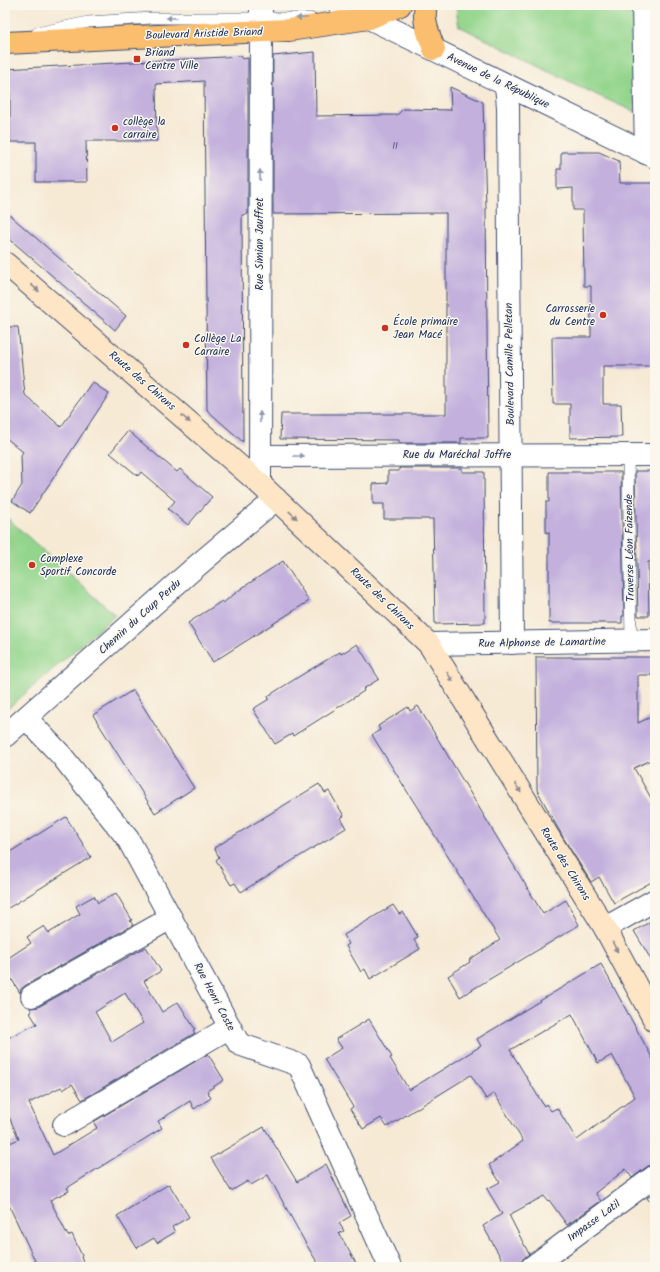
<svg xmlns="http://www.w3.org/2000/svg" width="660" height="1272" viewBox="0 0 660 1272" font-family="Kalam,sans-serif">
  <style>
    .green { fill: #93d58c; stroke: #578275 }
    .building { fill: #c3b0dd; fill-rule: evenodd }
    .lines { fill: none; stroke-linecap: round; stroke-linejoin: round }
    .lane-casing { stroke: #3c4b70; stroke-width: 12 }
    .street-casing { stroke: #3c4b70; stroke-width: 24 }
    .secondary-casing { stroke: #3c4b70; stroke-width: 24 }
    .primary-casing { stroke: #3c4b70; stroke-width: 24 }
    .lane { stroke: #fff; stroke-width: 11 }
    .street { stroke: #fff; stroke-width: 22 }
    .secondary { stroke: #fde5c5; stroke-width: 22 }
    .primary { stroke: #fabe6e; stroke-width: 22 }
    .oneway { fill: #8d97ae }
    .oneway2 { fill: #8c8a92 }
    .poi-dot { fill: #c8321e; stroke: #fbf7ec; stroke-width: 1.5 }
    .labels { text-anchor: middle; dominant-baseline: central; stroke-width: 3; stroke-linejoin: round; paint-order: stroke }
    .number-label { font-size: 9px; fill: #454f7e }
    .street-label { font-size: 11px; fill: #1b2f5e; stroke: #fbf7ec }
    .poi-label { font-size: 11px; fill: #1b2f5e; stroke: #fbf7ec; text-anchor: start }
  </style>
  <rect width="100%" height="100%" fill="#fbf7ec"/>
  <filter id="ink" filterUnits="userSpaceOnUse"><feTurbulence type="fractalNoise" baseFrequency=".025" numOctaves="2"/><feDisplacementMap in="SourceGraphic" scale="8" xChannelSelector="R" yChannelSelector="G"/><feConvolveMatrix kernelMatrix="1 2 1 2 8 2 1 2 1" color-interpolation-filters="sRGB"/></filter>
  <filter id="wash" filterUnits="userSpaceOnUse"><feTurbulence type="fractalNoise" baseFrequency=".012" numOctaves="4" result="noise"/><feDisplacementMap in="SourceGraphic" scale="16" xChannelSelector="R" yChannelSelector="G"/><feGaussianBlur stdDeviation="0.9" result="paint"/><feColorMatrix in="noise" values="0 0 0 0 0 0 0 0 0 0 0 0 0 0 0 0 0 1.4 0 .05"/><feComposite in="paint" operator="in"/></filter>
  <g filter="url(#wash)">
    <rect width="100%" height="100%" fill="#f6ead5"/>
    <g class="green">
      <polygon points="464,5 634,5 635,112 597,95 459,26 456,10"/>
      <polygon points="5,516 115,615 5,711"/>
    </g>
    <g id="blocks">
      <g class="building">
        <polygon points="315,52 316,116 397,115 403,109 451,110 450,87 483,102 486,209 488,438 461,438 461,443 399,443 399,440 280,439 281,414 446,414 446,213 273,214 273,56"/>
        <polygon points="242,56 242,59 248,58 248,214 242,215 243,442 207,410 204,81 156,84 157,141 86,141 87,182 36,182 36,142 10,142 10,93 5,93 5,69"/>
        <polygon points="561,152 599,152 619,161 620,183 655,183 655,366 603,366 603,404 621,404 622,437 570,438 570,404 553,404 552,337 591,337 591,286 584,286 583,210 573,210 573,188 557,189 557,169 561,169"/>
        <polygon points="5,211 126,316 115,330 5,235"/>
        <polygon points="5,327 18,327 25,395 61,427 92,382 109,394 30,513 12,501 22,485 21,455 23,452 5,437"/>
        <polygon points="128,431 177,472 180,469 212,497 188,525 168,509 175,501 141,472 138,476 110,453"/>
        <polygon points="399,468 462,468 462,472 484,472 485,623 435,624 433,519 384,519 384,504 373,504 373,484 388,483 388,471 399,471"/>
        <polygon points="635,471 655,471 655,544 653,544 653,562 648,562 649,616 638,616"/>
        <polygon points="549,472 621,472 624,616 622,616 622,623 549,623 549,532 546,533 546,502 549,502"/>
        <polygon points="283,561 309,601 213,662 188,623 222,601 223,603 242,588"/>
        <polygon points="357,644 379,679 363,689 364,691 293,736 292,734 275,744 253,709 269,699 268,696 308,671 340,652 341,654"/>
        <polygon points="536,657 655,657 655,675 638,675 638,723 655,715 655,758 634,768 655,805 655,880 614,903 599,877 591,882 564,839 537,790"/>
        <polygon points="133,690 194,788 155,813 93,715"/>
        <polygon points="418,706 543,914 566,900 579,925 460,997 448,976 470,962 469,960 500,940 372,735 380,730 378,726 408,707 410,711"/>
        <polygon points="319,784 325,793 329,791 344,816 340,818 346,828 241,892 235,883 231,885 216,860 219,857 214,848"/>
        <polygon points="66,817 91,857 5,910 5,855"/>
        <polygon points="116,893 132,920 130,921 133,925 26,985 21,989 20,993 5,968 5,960 31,943 27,937 44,926 49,933 80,914 76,906 94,896 98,903"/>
        <polygon points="393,905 399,914 403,912 418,937 414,940 420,949 370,979 365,969 361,972 346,946 349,944 344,935"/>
        <polygon points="655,919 655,966 634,931"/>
        <path d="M146 947 161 971 144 981 162 1012 178 1002 195 1029 193 1030 195 1033 82 1100 72 1084 63 1090 61 1087 29 1103 53 1155 97 1128 94 1123 95 1121 208 1054 224 1080 207 1091 211 1098 194 1109 190 1101 158 1121 162 1128 67 1188 69 1191 50 1200 68 1236 72 1234 82 1256 81 1257 85 1267H38L5 1197V1145L19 1139 5 1108V1039L37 1024 30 1013 32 1012 30 1008 38 1007ZM125 993 143 1023 112 1042 95 1012Z"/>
        <path d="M601 964 655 1063V1164L648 1166 632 1178 626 1169 595 1193 601 1201 567 1225 549 1200 548 1201 544 1196 509 1215 529 1254 523 1259 506 1267 483 1226 502 1214 487 1189 500 1182 489 1165 523 1141 494 1093 486 1099 471 1075 387 1127 381 1118 363 1129 350 1109 353 1107 324 1059 342 1048 336 1039 369 1019 392 1057 390 1058 409 1090 481 1046 477 1039ZM572 1014 598 1063 612 1055 635 1097 577 1140 557 1108 551 1111 546 1104 544 1106 510 1050Z"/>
        <polygon points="264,1127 297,1182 326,1164 351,1216 339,1223 344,1231 339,1233 358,1267 320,1267 306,1244 268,1175 251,1185 248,1181 231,1191 211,1158"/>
        <polygon points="169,1184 189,1217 172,1227 175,1232 157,1243 154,1238 137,1248 117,1216"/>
        <polygon points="655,1192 655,1209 647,1198"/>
      </g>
    </g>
  </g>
  <g filter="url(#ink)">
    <use href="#blocks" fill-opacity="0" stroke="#3c4b70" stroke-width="1"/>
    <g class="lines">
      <defs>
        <g id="lane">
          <polyline points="37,33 88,22 152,18 310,18"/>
          <polyline points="628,455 631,641"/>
        </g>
        <g id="street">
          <polyline points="340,5 369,18 655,157"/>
          <polyline points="643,5 646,153"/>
          <polyline points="506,85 508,107 512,643"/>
          <polyline points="260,456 655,455"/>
          <polyline points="260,484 261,5"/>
          <polyline points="429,644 655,640"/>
          <polyline points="26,718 61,755 128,839 239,1044 299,1065 390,1267"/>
          <polyline points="5,736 192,570 276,499"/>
          <polyline points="605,928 655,900"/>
          <polyline points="32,996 171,918"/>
          <polyline points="64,1125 230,1027"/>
          <polyline points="532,1267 655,1176"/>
        </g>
        <polyline id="secondary" points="5,263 260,484 429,644 605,928 655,1021"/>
        <g id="primary">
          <path d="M426 5C422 20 429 35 434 49"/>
          <polyline points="5,43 289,30 369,18 400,5"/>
        </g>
      </defs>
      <use href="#lane" class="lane-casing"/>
      <use href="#street" class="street-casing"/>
      <use href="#secondary" class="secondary-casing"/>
      <use href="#primary" class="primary-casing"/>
      <use href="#lane" class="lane"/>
      <use href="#street" class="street"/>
      <use href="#secondary" class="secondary"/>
      <use href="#primary" class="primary"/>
    </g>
    <defs><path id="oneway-solid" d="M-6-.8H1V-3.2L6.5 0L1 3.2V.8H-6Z"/></defs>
    <g class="oneway">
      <use href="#oneway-solid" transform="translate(172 18) rotate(180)"/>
      <use href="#oneway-solid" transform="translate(302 18) rotate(180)"/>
      <use href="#oneway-solid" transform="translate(260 175) rotate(-90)"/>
      <use href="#oneway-solid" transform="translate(260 417) rotate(-90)"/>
      <use href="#oneway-solid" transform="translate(299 456)"/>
    </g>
    <g class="oneway2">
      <use href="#oneway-solid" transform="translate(35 288) rotate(41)"/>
      <use href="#oneway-solid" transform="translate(186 419) rotate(41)"/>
      <use href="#oneway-solid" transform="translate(293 515) rotate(43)"/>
      <use href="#oneway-solid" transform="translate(450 677) rotate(58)"/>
      <use href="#oneway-solid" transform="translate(518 788) rotate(58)"/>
      <use href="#oneway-solid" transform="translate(615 947) rotate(62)"/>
    </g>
  </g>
  <g class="poi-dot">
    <rect x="133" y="55" width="8" height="8" rx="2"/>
    <circle cx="115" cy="128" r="4"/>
    <circle cx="603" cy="315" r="4"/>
    <circle cx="385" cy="328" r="4"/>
    <circle cx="186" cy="345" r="4"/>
    <circle cx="32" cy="565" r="4"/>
  </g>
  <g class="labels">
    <g class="number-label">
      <text x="395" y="146">11</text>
    </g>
    <g class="street-label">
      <text transform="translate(204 34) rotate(-2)">Boulevard Aristide Briand</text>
      <text transform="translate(498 81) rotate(26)">Avenue de la République</text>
      <text transform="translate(260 244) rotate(-90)">Rue Simian Jauffret</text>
      <text transform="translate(510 364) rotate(-91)">Boulevard Camille Pelletan</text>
      <text transform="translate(142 381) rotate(41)">Route des Chirons</text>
      <text x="457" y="455">Rue du Maréchal Joffre</text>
      <text transform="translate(630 548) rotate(-91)">Traverse Léon Faizende</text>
      <text transform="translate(382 599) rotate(44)">Route des Chirons</text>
      <text transform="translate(140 617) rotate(-42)">Chemin du Coup Perdu</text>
      <text transform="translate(542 643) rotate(-1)">Rue Alphonse de Lamartine</text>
      <text transform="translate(565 864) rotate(58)">Route des Chirons</text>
      <text transform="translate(214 997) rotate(62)">Rue Henri Coste</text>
      <text transform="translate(594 1221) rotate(-36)">Impasse Latil</text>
    </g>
    <g class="poi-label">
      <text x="145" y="53">Briand<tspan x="145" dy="13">Centre Ville</tspan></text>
      <text x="123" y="122">collège la<tspan x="123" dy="13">carraire</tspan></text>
      <text x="595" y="309" text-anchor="end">Carrosserie<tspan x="595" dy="13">du Centre</tspan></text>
      <text x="393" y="322">École primaire<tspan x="393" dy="13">Jean Macé</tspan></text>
      <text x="194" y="339">Collège La<tspan x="194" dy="13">Carraire</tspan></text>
      <text x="40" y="559">Complexe<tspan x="40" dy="13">Sportif Concorde</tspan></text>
    </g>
  </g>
  <rect width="660" height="1272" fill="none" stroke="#fbf7ec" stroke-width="20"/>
</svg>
